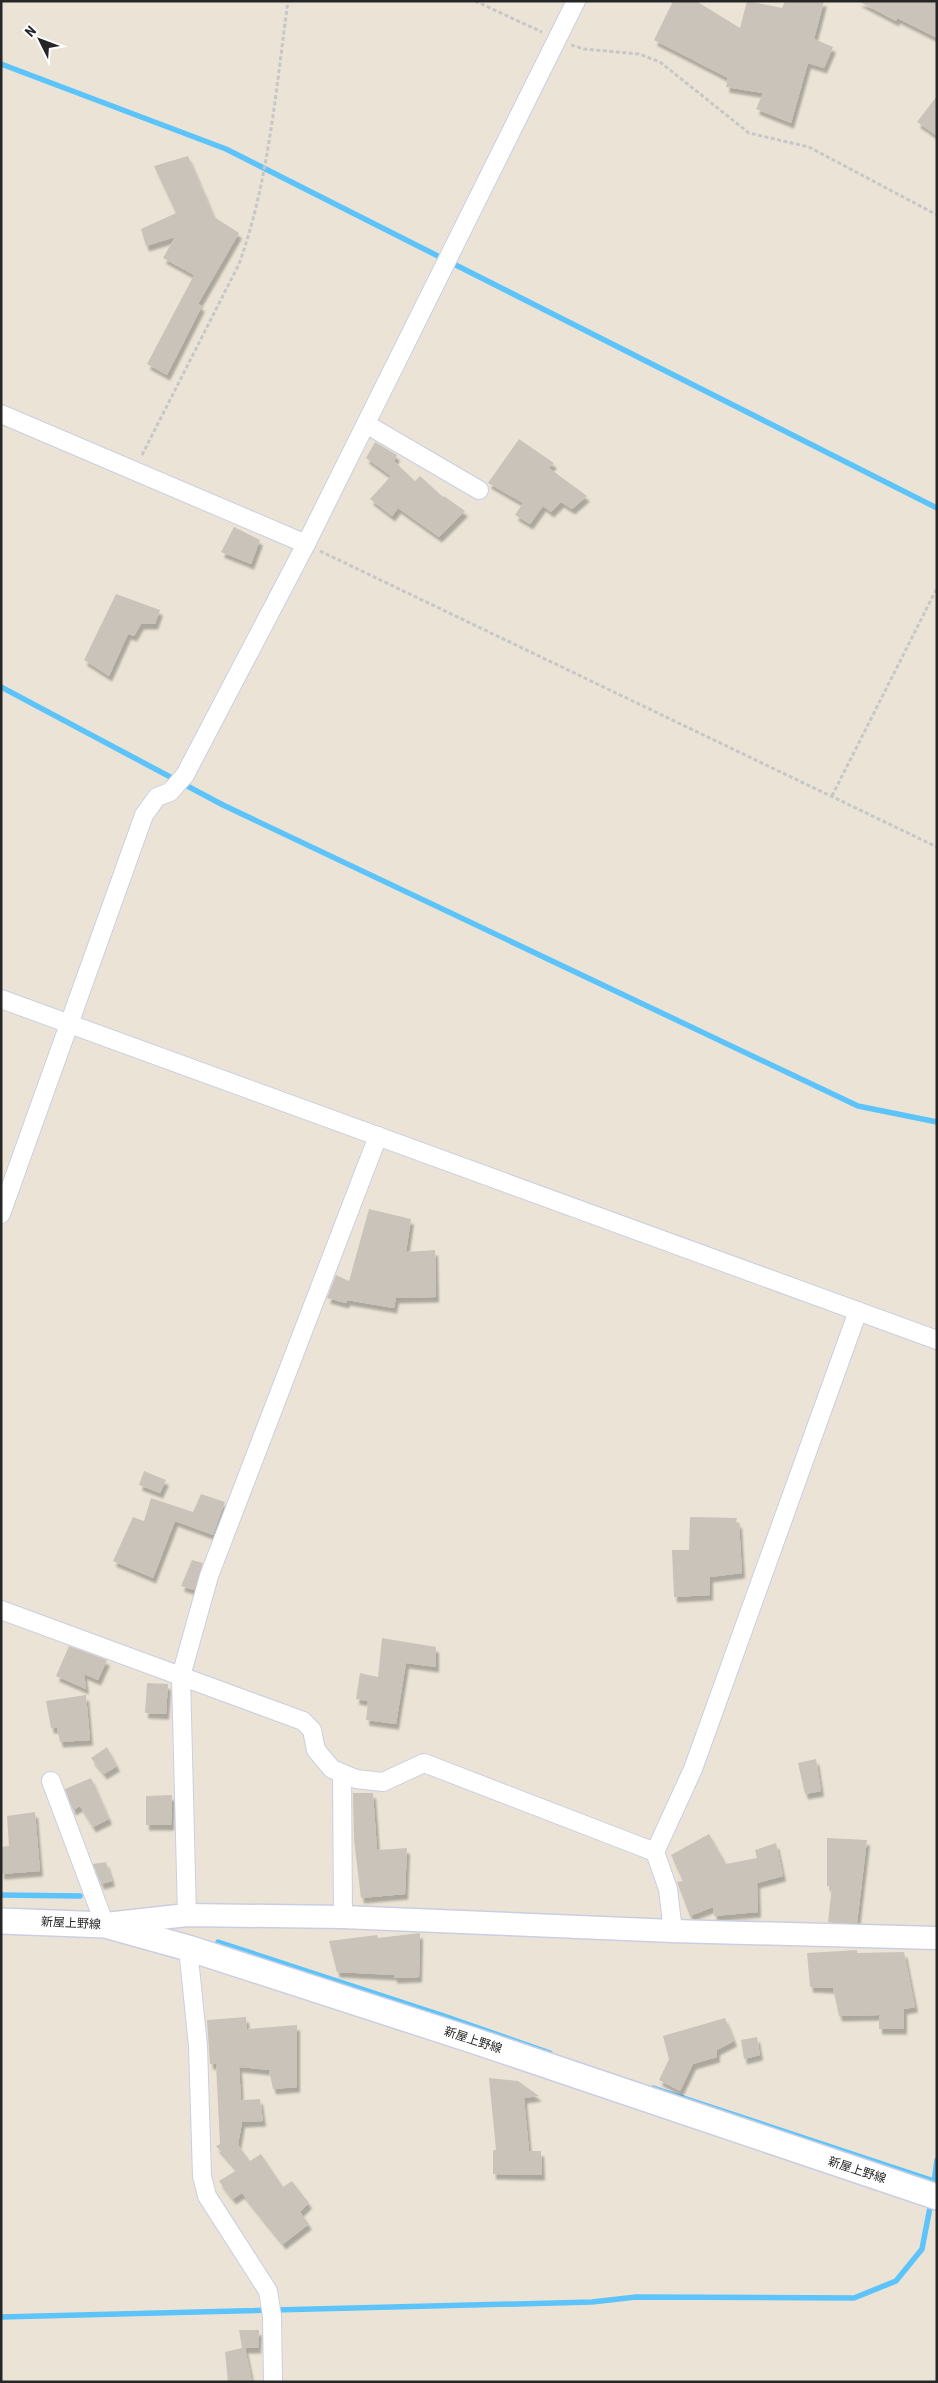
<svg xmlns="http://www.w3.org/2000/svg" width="938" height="2383" viewBox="0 0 938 2383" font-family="'Roboto Condensed','Noto Sans JP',sans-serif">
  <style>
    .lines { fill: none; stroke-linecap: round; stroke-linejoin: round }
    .stream { stroke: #5cc4fa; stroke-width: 5.5 }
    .building { fill: #c9c3b9; filter: url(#shadow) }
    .minor-casing { stroke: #cbcee2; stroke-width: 20 }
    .tertiary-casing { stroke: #cbcee2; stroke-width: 25 }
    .secondary-casing { stroke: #cbcee2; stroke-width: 28 }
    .path { stroke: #c7c7c7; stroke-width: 3; stroke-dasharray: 4 2.5; stroke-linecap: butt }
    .minor { stroke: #fff; stroke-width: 18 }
    .tertiary { stroke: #fff; stroke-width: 22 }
    .secondary { stroke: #fff; stroke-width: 25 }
    .labels { text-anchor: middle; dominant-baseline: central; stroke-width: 4; stroke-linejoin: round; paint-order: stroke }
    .street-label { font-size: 12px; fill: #262626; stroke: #fff }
  </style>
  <defs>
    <filter id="shadow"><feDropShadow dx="3" dy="5.5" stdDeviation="1" flood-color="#0004"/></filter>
  </defs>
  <rect width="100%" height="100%" fill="#ebe4d6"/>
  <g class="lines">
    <g class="stream">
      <polyline points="1,64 226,149 937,508"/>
      <polyline points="1,687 223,805 858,1106 937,1122"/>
      <polyline points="1,1895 80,1896"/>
      <polyline points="218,1942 444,2016 550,2053"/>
      <polyline points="653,2088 934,2181"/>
      <polyline points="933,2190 937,2160"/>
      <polyline points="1,2317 592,2302 636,2297 854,2298 896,2281 922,2249 931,2202"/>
    </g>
  </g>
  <g class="building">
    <polygon points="673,1 696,1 740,28 747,1 782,8 785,1 824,1 814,39 833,47 824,68 808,63 791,123 756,109 763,93 726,87 728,78 654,40"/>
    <polygon points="858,1 937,1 937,38 897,18 896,21"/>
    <polygon points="937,96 937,136 917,122"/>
    <polygon points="188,156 214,217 239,233 198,304 202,306 167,375 147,364 194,275 163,258 175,237 146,246 141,229 176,213 154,166"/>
    <polygon points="519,439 554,463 549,468 587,496 572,509 561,502 551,512 543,506 530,524 515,515 523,503 488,483"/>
    <polygon points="375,442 397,455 394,461 415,481 420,476 443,497 444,496 465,511 439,537 398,508 392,516 370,499 391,476 366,458"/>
    <polygon points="234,527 260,540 251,564 221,552"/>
    <polygon points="116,594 160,610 155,624 141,624 134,636 128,634 109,676 84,660"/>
    <polygon points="369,1209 411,1219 406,1252 435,1250 436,1297 396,1298 394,1308 347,1300 346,1303 327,1298 336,1275 349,1281"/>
    <polygon points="144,1471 166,1480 160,1493 139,1485"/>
    <polygon points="201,1494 225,1502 213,1535 175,1521 153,1578 113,1561 133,1517 144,1521 151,1498 193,1512"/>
    <polygon points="690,1517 737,1518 736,1522 739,1523 742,1573 710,1577 710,1595 674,1597 672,1550 689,1550"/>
    <polygon points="192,1560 203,1563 194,1590 181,1586"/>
    <polygon points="382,1638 436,1647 436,1667 406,1663 396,1724 366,1720 368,1701 356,1699 360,1673 378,1677"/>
    <polygon points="69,1646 107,1660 98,1680 84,1674 86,1689 56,1676"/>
    <polygon points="147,1683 168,1684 166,1714 145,1713"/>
    <polygon points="86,1695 90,1740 60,1742 57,1728 51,1728 46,1701"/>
    <polygon points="107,1747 117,1766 104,1774 91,1758"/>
    <polygon points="816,1759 821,1791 805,1794 798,1763"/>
    <polygon points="91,1778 109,1819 93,1827 80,1806 73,1810 65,1789"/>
    <polygon points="353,1793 373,1793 377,1850 407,1848 405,1894 361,1898 354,1840"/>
    <polygon points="172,1795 171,1825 146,1825 146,1796"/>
    <polygon points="35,1812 40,1871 1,1874 1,1847 9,1846 7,1816"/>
    <polygon points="709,1834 726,1864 757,1858 755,1850 776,1843 783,1876 757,1883 758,1912 714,1916 713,1907 690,1916 677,1882 683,1881 671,1855"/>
    <polygon points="827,1838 867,1840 857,1923 828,1922 832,1886 827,1886"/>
    <polygon points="106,1862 112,1881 101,1884 93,1864"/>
    <polygon points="420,1933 419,1977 394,1978 394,1975 337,1972 329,1941 377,1935 378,1938"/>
    <polygon points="857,1950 857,1953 904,1952 915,2007 904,2009 904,2029 879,2029 879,2015 839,2016 833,1988 810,1987 807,1953"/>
    <polygon points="246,2017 247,2029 297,2025 297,2087 273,2089 269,2070 239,2067 241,2100 260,2099 263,2121 242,2122 238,2145 250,2161 261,2154 283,2187 292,2181 309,2203 300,2212 309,2224 283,2244 242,2193 233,2199 219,2181 237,2170 216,2146 220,2144 216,2064 210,2064 207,2020"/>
    <polygon points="725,2018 734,2041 717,2050 717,2057 693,2064 680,2091 659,2080 669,2059 663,2036"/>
    <polygon points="757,2037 760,2055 744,2059 741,2040"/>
    <polygon points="489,2078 518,2081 539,2096 524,2098 529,2151 541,2151 542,2175 493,2174 493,2150 496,2150"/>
    <polygon points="239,2330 259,2330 258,2348 245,2348 252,2382 228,2382 225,2352 242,2348"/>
  </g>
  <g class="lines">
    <defs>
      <g id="minor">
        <polyline points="1,414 306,544"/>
        <polyline points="366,424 479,490"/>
        <polyline points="1,999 937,1340"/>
        <polyline points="1,1214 144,815 157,797 170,792 185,775 306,544 576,1"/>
        <polyline points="1,1610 303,1721 312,1730 316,1750 332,1769 356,1779 383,1782 424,1763 655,1852 668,1889 673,1931"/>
        <polyline points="342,1773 343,1917"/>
        <polyline points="51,1781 105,1925"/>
        <polyline points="655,1852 693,1769 858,1311"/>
        <polyline points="187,1915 181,1676 209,1576 378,1136"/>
        <polyline points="188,1948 198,2046 202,2176 207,2196 268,2291 272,2316 273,2382"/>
      </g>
      <polyline id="tertiary" points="106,1924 187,1915 343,1917 673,1931 937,1938"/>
      <polyline id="secondary" points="1,1921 105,1925 188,1948 475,2041 937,2197"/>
    </defs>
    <use href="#minor" class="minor-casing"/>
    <use href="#tertiary" class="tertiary-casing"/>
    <use href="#secondary" class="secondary-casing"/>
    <g class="path">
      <polyline points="475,1 542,32"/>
      <polyline points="571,45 584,49 639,54 660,62 749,133 809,147 937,215"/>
      <path d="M142 455 239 264C269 181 276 88 288 1"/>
      <polyline points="320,551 937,847"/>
      <polyline points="832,796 937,588"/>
    </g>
    <use href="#minor" class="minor"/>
    <use href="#tertiary" class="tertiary"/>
    <use href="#secondary" class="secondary"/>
  </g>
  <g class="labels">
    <g class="street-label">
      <text transform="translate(71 1923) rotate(3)">新屋上野線</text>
      <text transform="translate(473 2040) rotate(18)">新屋上野線</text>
      <text transform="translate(857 2170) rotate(18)">新屋上野線</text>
    </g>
  </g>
  <rect width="938" height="2383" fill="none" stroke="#262626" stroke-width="5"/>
  <g transform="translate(40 40) rotate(312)" stroke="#ffffff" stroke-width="4" paint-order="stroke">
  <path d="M0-4L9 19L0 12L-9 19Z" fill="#262626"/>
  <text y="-8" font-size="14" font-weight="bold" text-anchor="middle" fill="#262626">N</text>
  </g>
</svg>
